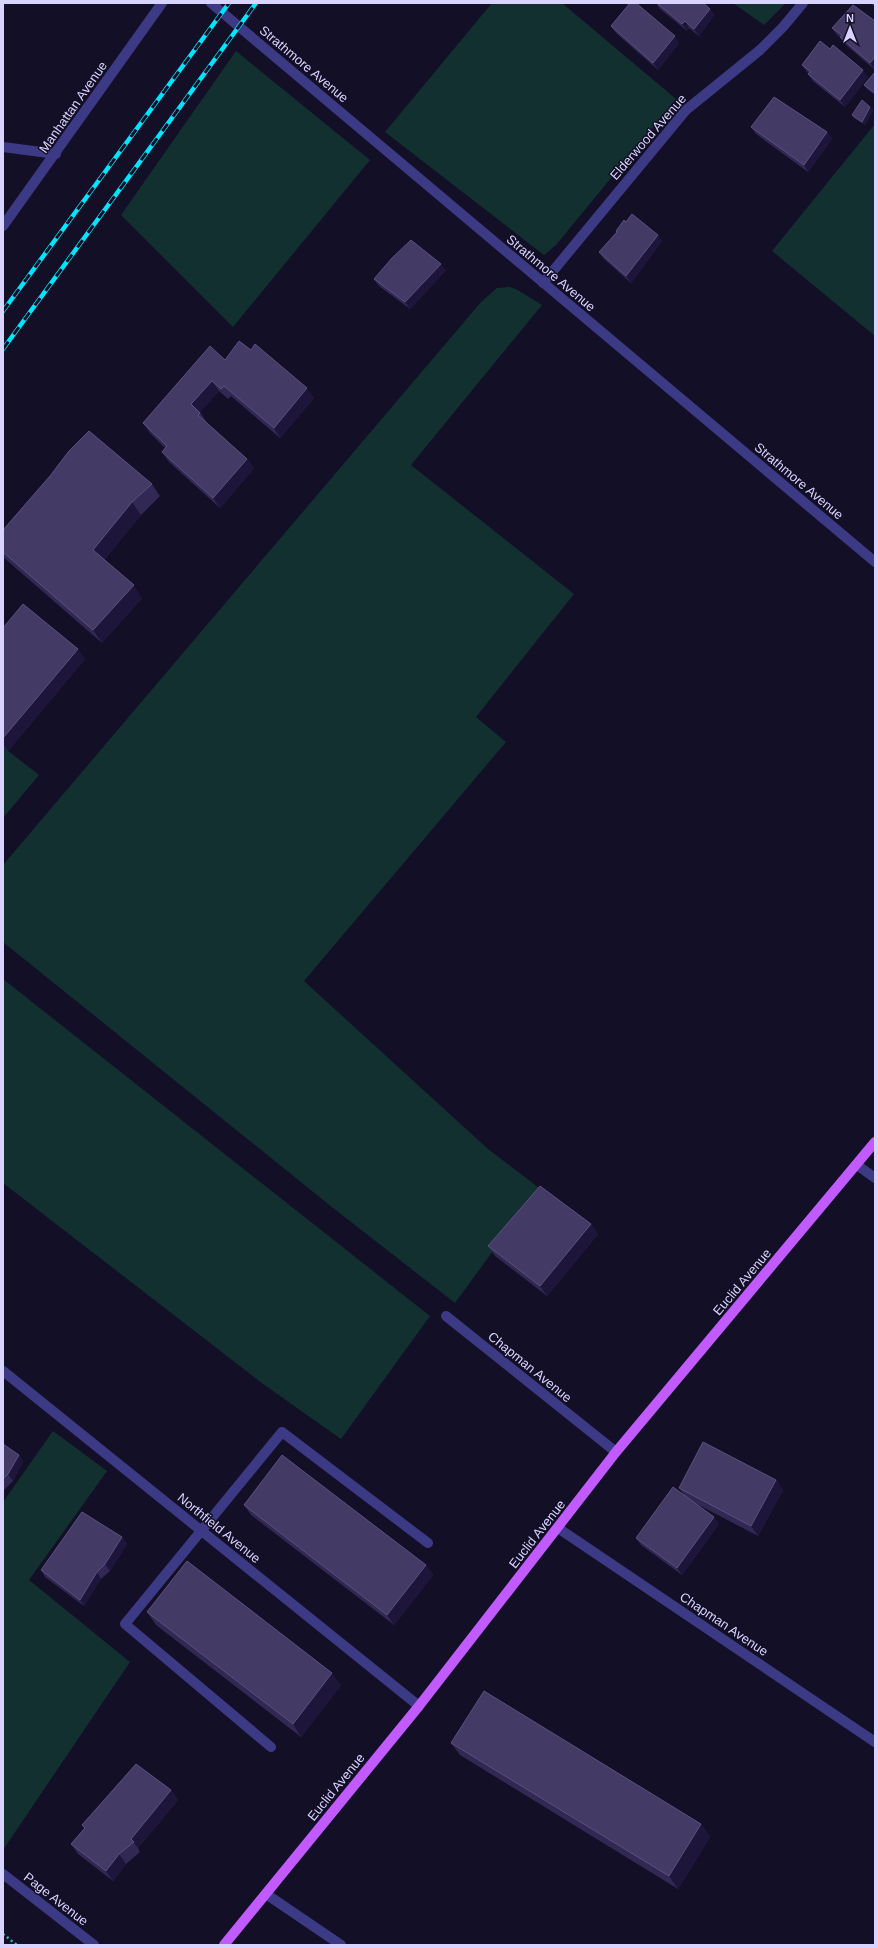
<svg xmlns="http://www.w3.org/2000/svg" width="878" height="1948" viewBox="0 0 878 1948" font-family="Arial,sans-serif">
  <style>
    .green { fill: #12302f }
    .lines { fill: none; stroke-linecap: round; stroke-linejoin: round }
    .path { stroke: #2fb8b0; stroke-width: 2.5; stroke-dasharray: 2 3; stroke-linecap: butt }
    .service { stroke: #3d3a85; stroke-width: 10 }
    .minor { stroke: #3d3a85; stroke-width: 10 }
    .primary { stroke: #c25bff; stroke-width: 10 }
    .rail-casing { stroke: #00e5ff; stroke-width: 4.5 }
    .rail { stroke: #130f26; stroke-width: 3; stroke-dasharray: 9; stroke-linecap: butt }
    .wall { fill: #312854 }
    .shaded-wall { fill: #1d163a }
    .building { fill: #433a66; stroke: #5a527e }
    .labels { text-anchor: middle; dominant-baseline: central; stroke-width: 3; stroke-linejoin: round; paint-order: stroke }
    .street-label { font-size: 13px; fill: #d9d4ff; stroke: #130f26 }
  </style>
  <rect width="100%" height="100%" fill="#130f26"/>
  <g class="green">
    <polygon points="492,3 562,3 676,99 556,245 544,255 385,132"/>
    <polygon points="733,3 786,3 764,25"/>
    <polygon points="236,51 370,160 233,327 121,215"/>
    <polygon points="875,124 875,336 772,251"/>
    <polygon points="509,287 516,289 542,305 411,465 574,594 476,717 506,742 304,981 488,1149 539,1188 455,1303 328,1204 3,942 3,865 481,302 497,288"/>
    <polygon points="3,747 39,775 3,818"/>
    <polygon points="3,979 430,1316 341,1439 263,1384 3,1183"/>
    <polygon points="53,1431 107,1471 29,1580 130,1662 3,1850 3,1502"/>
  </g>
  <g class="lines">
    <polyline class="path" points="3,1934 17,1945"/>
    <polyline class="service" points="271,1747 125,1624 282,1432 428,1543"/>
    <g class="minor">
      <polyline points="211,3 875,562"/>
      <polyline points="3,147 56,154"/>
      <polyline points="3,226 162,3"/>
      <polyline points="543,283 686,110 760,50 783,27 803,3"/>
      <polyline points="857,1165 875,1178"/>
      <polyline points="446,1316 616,1452"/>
      <polyline points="3,1371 419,1706"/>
      <polyline points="558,1528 875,1742"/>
      <polyline points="3,1874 94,1945"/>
      <polyline points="266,1894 341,1945"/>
    </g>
    <polyline class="primary" points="224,1945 419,1706 616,1452 875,1142"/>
    <defs>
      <g id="rail">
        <polyline points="3,311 229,3"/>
        <polyline points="3,349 256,3"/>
      </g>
    </defs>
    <use href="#rail" class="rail-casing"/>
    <use href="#rail" class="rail"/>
  </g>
  <g class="wall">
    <polygon points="656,3 706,3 708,6 707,7 710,9 714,15 699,36 689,28 687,31 659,8"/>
    <polygon points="870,3 875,3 875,7"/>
    <polygon points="875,21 875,70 845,44 840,37 837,35 832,28"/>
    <polygon points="611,26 679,43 658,70 616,33"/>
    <polygon points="802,65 868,77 845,107 813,81 808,74 809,74 807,72"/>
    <polygon points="875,72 875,95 867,89 864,85"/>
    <polygon points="870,107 873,110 865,125 854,118 852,115"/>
    <polygon points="751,127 827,132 832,139 808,172 756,134"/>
    <polygon points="626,222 662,241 631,283 604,259 599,252 617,232 616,231"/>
    <polygon points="446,270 410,309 379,286 374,279"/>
    <polygon points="251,350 314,398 280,438 231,396 228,399 219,391 200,412 207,423 247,459 254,468 220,508 169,462 162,452 165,448 150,433 143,423 225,360"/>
    <polygon points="152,484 160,496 141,515 104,560 142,598 102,643 3,557 3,530"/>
    <polygon points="3,628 85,659 8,751 3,747"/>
    <polygon points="591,1224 598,1234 547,1296 495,1256 488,1246"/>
    <polygon points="3,1444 19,1455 23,1462 13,1481 3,1491"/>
    <polygon points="776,1480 783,1490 758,1536 693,1502 719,1524 682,1575 641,1545 636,1538 684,1495 679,1488"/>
    <polygon points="244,1505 426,1565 433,1575 394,1625 251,1515"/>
    <polygon points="122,1537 127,1544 110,1571 101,1579 84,1606 45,1577 41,1570"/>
    <polygon points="147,1612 341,1685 301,1737 156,1625"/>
    <polygon points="451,1743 701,1824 710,1837 678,1889 460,1755"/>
    <polygon points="171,1790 178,1800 138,1848 140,1852 126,1864 113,1881 78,1854 71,1844 84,1828 82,1825"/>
  </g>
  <g class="shaded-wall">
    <polygon points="702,3 706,3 708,6 706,8"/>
    <polygon points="710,9 714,15 699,36 694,29"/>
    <polygon points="685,21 689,28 687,31 682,24"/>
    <polygon points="675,36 679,43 658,70 653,63"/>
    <polygon points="875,57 875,70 870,63"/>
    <polygon points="863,70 868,77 845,107 840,100"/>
    <polygon points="870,107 873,110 865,125 862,122"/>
    <polygon points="827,132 832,139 808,172 804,165"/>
    <polygon points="658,235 662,241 631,283 626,276"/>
    <polygon points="441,264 446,270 410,309 405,302"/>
    <polygon points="212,381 219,391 198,414 191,404"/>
    <polygon points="307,388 314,398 280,438 274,428"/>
    <polygon points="247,459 254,468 220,508 213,498"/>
    <polygon points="132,502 141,515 102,563 93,550"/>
    <polygon points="134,585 142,598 102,643 93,630"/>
    <polygon points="78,649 85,659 8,751 3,744 3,738"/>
    <polygon points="591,1224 598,1234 547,1296 540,1286"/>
    <polygon points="19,1455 23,1462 13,1481 8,1474"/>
    <polygon points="776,1480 783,1490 758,1536 751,1526"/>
    <polygon points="714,1517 719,1524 682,1575 677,1568"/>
    <polygon points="122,1537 127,1544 110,1571 105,1564"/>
    <polygon points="426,1565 433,1575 394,1625 387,1615"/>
    <polygon points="97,1572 101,1579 84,1606 80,1600"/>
    <polygon points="332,1673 341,1685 301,1737 293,1724"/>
    <polygon points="171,1790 178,1800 138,1848 131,1839"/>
    <polygon points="701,1824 710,1837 678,1889 669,1876"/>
    <polygon points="119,1854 126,1864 113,1881 106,1871"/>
  </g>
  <g class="building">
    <polygon points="630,3 636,3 675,36 653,63 611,26"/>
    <polygon points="657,3 703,3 710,9 694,29 685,21 682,24"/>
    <polygon points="853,5 875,21 875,57 870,63 840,37 842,35 832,28"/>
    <polygon points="820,41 830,49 833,45 863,70 840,100 808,74 811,72 802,65"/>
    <polygon points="875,72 875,93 864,85"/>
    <polygon points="774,97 827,132 804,165 751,127"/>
    <polygon points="862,100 870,107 862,122 852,115"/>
    <polygon points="632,214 658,235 626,276 599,252 617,232 616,231 624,220 626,222"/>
    <polygon points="411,240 441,264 405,302 374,279 392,258"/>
    <polygon points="239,341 251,350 255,344 307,388 274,428 224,386 221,389 212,381 191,404 200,413 198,415 247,459 213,498 162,452 167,446 143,423 210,346 225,360"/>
    <polygon points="89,431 152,484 132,502 93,550 134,585 93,630 3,552 3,530 50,476 69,451"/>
    <polygon points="23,604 78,649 3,738 3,628"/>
    <polygon points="540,1186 591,1224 540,1286 488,1246"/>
    <polygon points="703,1442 776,1480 751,1526 679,1488"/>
    <polygon points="3,1444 19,1455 8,1474 3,1479"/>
    <polygon points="282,1455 426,1565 387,1615 244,1505"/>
    <polygon points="673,1487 714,1517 677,1568 636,1538"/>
    <polygon points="82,1512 122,1537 105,1564 97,1572 80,1600 41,1570"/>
    <polygon points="187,1561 332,1673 293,1724 147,1612"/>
    <polygon points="484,1691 701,1824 669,1876 451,1743"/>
    <polygon points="136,1764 171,1790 131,1839 134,1842 119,1854 106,1871 71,1844 85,1828 82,1825"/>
  </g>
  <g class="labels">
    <g class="street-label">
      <text transform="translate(304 64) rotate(40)">Strathmore Avenue</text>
      <text transform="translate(73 107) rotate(-55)">Manhattan Avenue</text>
      <text transform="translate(648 137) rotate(-49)">Elderwood Avenue</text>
      <text transform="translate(551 273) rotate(40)">Strathmore Avenue</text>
      <text transform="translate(799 481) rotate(40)">Strathmore Avenue</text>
      <text transform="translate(742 1282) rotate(-50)">Euclid Avenue</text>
      <text transform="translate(530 1367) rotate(39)">Chapman Avenue</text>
      <text transform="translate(219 1528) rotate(39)">Northfield Avenue</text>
      <text transform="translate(537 1534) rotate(-52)">Euclid Avenue</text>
      <text transform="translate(724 1624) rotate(34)">Chapman Avenue</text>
      <text transform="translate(336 1787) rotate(-51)">Euclid Avenue</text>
      <text transform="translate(56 1899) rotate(38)">Page Avenue</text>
    </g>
  </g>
  <rect width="878" height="1948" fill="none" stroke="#d9d4ff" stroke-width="8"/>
  <g transform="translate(850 28)" stroke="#130f26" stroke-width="3" paint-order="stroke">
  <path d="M0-3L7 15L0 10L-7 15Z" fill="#d9d4ff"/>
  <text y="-6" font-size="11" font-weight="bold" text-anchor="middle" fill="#d9d4ff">N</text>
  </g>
</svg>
